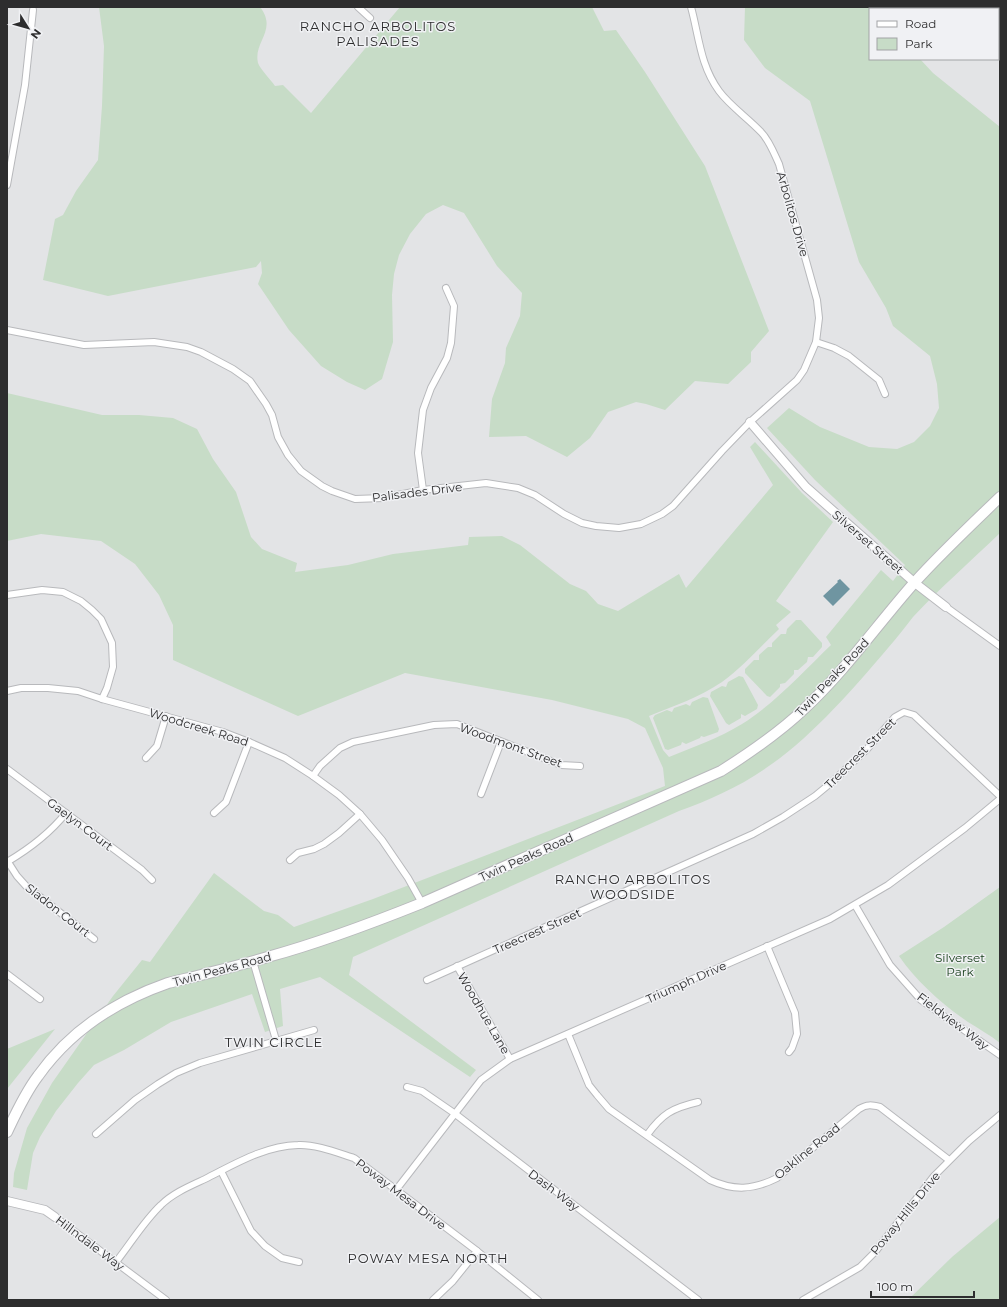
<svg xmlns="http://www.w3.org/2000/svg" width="1007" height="1307" viewBox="0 0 1007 1307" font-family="Montserrat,sans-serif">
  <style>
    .green { fill: #c7dcc7 }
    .water { fill: #6f95a1 }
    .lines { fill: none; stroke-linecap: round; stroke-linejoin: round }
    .minor-casing { stroke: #b8b9bc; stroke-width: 8 }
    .tertiary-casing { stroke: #b8b9bc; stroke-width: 10 }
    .primary-casing { stroke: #b8b9bc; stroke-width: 12 }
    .minor { stroke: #fff; stroke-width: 6 }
    .tertiary { stroke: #fff; stroke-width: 8 }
    .primary { stroke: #fff; stroke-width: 10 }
    .labels { text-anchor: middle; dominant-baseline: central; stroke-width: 3; stroke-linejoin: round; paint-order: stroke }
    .street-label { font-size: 12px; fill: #2d2d2e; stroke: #f0f1f4 }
    .park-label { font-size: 12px; fill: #1a411d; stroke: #f0f1f4 }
    .neighbourhood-label { font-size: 13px; letter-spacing: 1px; fill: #2d2d2e; stroke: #f0f1f4 }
  </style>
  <rect width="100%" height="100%" fill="#e3e4e6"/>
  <g class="green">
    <path d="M99 7H260C278 30 253 42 258 63 260 69 271 80 275 86L283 85 311 113 400 7H592L604 31 616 30 645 72 705 166 769 331 751 352V362L728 384 695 381 665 410 646 404 636 402 608 412 590 438 567 457 526 436 489 437 492 399 505 363 506 348 520 316 522 293 497 266 464 213 443 205 426 214 410 234 399 255 394 274 392 295 393 342 382 379 365 390 347 382 321 366 289 330 258 284 262 273 261 261 256 267 108 296 43 280 55 219 63 215 76 191 98 160 102 106 104 46Z"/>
    <path d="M745 7H873L875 9H870V59H920L933 73 1000 127V533C971 561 940 588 913 617 905 627 897 638 888 648 853 689 811 738 766 768 739 787 709 800 679 811L353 957 349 975 476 1070 470 1077 320 977 280 989 283 1026 265 1032 252 994 171 1022 124 1050 94 1065 78 1083 56 1111 40 1137 33 1153 27 1190 13 1187 14 1173 27 1128 52 1083 113 996 142 960 150 962 214 873 264 911 278 915 294 927 373 899 665 786 663 768 645 728 628 719 552 700 405 673 298 716 173 660V625L159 595 135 564 101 541 41 534 7 541V393L102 415H139L173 418 197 429 213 459 236 492 251 537 262 549 297 563 295 572 348 565 393 554 468 545 469 537 502 536 520 545 570 584 586 591 598 604 618 611 679 574 686 588 773 485 750 447 755 442 802 493 833 522 776 601 791 612 776 625 779 629C761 646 743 667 722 682 700 697 674 706 649 716L663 750 669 757C694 747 719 738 742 724 774 704 803 672 831 645L826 637 881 570 893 581 905 565 815 480 767 428 789 408 820 427 869 447 897 449 914 442 930 426 939 408 937 384 930 356 893 326 886 308 859 262 810 101 765 68 744 40Z"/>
    <polygon points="796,620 801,620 822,643 822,647 813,657 808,657 807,662 798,670 794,670 794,674 785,683 780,684 780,687 770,697 767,696 745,673 745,669 754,660 759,660 759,655 768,647 772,647 772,643 781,634 786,634 787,629"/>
    <polygon points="739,676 743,677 758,705 757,709 745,716 741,714 741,718 729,725 726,723 710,696 711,692 722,686 726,687 728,682"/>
    <polygon points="703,697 708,698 719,729 718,732 704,737 701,736 700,738 686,744 682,742 681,745 668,750 665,749 653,718 655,715 667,710 672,712 674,708 686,704 690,706 692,702"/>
    <path d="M1000 887V1043C990 1035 979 1029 968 1022 942 1004 917 982 899 956L944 927Z"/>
    <polygon points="55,1029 7,1089 7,1049"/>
    <polygon points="1000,1217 1000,1300 908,1300 952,1257"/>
  </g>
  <polygon class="water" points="840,579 850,589 833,606 823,596 838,582 837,581"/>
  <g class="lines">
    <defs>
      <g id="minor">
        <polyline points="358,7 370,18"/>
        <polyline points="979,7 981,9"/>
        <polyline points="998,31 1000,33"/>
        <polyline points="7,185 25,85 33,10"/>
        <path d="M7 330 84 345 154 342 187 347 201 352 233 369 250 381 266 404 272 415 278 437 288 455 301 471 322 486 332 491 355 499 383 498 423 490 486 483 518 488 535 495 564 514 582 523 596 526 619 528 641 524 662 514 673 506 722 451 750 422 797 380 804 370 816 342 819 318 817 300 779 164C774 153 769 140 761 132 748 118 730 106 719 91 700 65 699 36 691 7"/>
        <polyline points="816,342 834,348 849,356 879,380 885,394"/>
        <polyline points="423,490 418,453 423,410 431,388 447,358 451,343 454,306 446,288"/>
        <polyline points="7,595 42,590 63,592 81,601 92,610 101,619 112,643 113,667 107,688 102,699"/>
        <polyline points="946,607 1000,646"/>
        <polyline points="7,691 21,688 48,688 78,691 102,699 223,732 249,742 285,758 313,776 339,795 360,814 382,840 408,878 422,903"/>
        <polyline points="146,758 157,746 166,716"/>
        <polyline points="7,769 142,870 152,880"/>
        <polyline points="313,776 320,766 340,748 353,742 434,725 457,724 561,765 580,766"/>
        <polyline points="481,794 501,742"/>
        <polyline points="214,813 226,802 249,742"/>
        <polyline points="290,860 298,853 314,849 324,844 339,833 360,814"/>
        <path d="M7 862C29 849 50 833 66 813"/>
        <polyline points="8,862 17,876 26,886 94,939"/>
        <polyline points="855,905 890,965 921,1000 1000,1055"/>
        <polyline points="767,946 795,1013 797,1034 792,1048 789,1052"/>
        <polyline points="253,961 276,1040"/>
        <polyline points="457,966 510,1059"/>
        <polyline points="7,974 40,999"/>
        <polyline points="427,980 753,834 783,817 815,796 832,782 867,749 895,717 904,712 914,715 1000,796"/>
        <path d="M568 1034 589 1085 597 1095 609 1109 710 1180C734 1191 753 1190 777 1178L859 1109C867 1104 872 1105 880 1107L949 1160"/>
        <polyline points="407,1087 422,1091 454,1113 698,1300"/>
        <polyline points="96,1134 135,1100 158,1084 176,1073 200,1063 314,1030"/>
        <path d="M647 1135C662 1114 672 1108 698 1102"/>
        <polyline points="221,1171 251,1231 265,1246 282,1258 299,1262"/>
        <polyline points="396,1190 481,1080 510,1059 830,919 888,885 965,828 1000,799"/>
        <polyline points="55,1217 166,1300"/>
        <path d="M116 1262C131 1243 144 1221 161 1205 173 1193 190 1186 205 1179 235 1164 264 1146 298 1145 315 1144 338 1153 354 1158L477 1251 538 1300"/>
        <polyline points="433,1300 453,1281 477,1251"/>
        <polyline points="803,1300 860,1267 875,1252 934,1176 969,1141 1000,1115"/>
      </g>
      <g id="tertiary">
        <polyline points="750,422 806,487 915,583 946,607"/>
        <polyline points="7,1201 45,1210 55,1217"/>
      </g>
      <path id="primary" d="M7 1132C16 1113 25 1093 38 1076 70 1031 116 1001 168 983 179 980 190 978 201 975 224 969 248 963 271 956 322 942 372 923 422 903L721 771C751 752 779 733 804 709 845 671 877 625 914 583 941 553 971 525 1000 497"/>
    </defs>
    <use href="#minor" class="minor-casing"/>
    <use href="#tertiary" class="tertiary-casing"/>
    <use href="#primary" class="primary-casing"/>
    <use href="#minor" class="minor"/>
    <use href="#tertiary" class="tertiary"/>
    <use href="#primary" class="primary"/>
  </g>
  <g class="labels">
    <g class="street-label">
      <text transform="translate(793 214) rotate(74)">Arbolitos Drive</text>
      <text transform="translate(417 492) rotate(-7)">Palisades Drive</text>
      <text transform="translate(868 542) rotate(41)">Silverset Street</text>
      <text transform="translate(832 677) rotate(-47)">Twin Peaks Road</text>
      <text transform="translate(199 727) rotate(17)">Woodcreek Road</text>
      <text transform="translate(511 745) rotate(20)">Woodmont Street</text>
      <text transform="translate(860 753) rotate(-45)">Treecrest Street</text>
      <text transform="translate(80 824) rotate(37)">Gaelyn Court</text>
      <text transform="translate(526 857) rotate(-24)">Twin Peaks Road</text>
      <text transform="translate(58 910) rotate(38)">Sladon Court</text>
      <text transform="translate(537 931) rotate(-24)">Treecrest Street</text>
      <text transform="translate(222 969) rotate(-15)">Twin Peaks Road</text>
      <text transform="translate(686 982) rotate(-24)">Triumph Drive</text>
      <text transform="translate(484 1013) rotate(60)">Woodhue Lane</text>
      <text transform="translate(953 1021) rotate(37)">Fieldview Way</text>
      <text transform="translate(807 1151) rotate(-39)">Oakline Road</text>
      <text transform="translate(554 1190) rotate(37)">Dash Way</text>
      <text transform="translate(401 1194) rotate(37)">Poway Mesa Drive</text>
      <text transform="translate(905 1213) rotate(-51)">Poway Hills Drive</text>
      <text transform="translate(90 1243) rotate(37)">Hillndale Way</text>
    </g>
    <g class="park-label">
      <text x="960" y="957">Silverset<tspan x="960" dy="14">Park</tspan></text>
    </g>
    <g class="neighbourhood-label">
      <text x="378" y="26">RANCHO ARBOLITOS<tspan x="378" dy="15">PALISADES</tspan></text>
      <text x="633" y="879">RANCHO ARBOLITOS<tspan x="633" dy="15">WOODSIDE</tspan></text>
      <text x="274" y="1042">TWIN CIRCLE</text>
      <text x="428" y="1258">POWAY MESA NORTH</text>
    </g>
  </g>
  <rect width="1007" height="1307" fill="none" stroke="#2d2d2e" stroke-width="16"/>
  <rect x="869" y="8" width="130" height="52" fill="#f0f1f4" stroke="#a2a3a5"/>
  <rect x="877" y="21" width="20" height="6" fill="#ffffff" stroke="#a2a3a5"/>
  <text x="905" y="28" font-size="12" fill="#2d2d2e">Road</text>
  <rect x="877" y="38" width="20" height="12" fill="#c7dcc7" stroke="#a2a3a5"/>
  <text x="905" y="48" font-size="12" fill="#2d2d2e">Park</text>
  <g transform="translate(28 28) rotate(127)" stroke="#f0f1f4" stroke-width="3" paint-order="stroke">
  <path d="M0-3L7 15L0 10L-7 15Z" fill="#2d2d2e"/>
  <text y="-6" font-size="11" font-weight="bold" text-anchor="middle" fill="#2d2d2e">N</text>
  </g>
  <path d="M871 1291v6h103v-6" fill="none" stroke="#2d2d2e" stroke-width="2"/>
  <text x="877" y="1291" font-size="12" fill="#2d2d2e" stroke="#f0f1f4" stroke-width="3" paint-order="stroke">100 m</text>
</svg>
